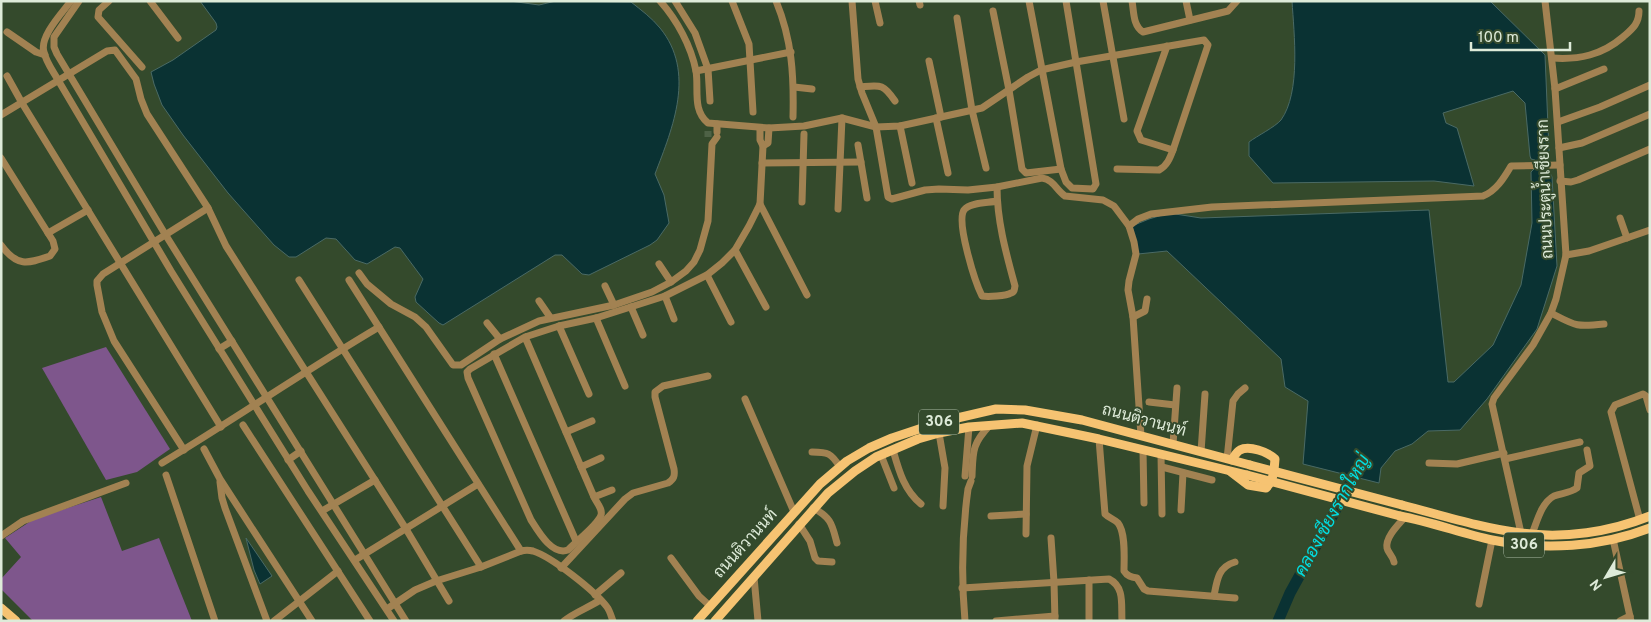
<svg xmlns="http://www.w3.org/2000/svg" width="1651" height="622" viewBox="0 0 1651 622" font-family="Overpass,Sarabun,sans-serif">
  <style>
    .green { fill: #7e568c }
    .water { fill: #0a3233; stroke: #4a6a65 }
    .lines { fill: none; stroke-linecap: round; stroke-linejoin: round }
    .river { stroke: #0a3233; stroke-width: 11 }
    .minor-tunnel { stroke: #4e6246; stroke-width: 7; stroke-dasharray: 7 3.5; stroke-linecap: butt }
    .minor { stroke: #a28252; stroke-width: 7 }
    .major { stroke: #f6c372; stroke-width: 9 }
    .major-bridge { stroke: #f6c372; stroke-width: 9 }
    .labels { text-anchor: middle; dominant-baseline: central; stroke-width: 4; stroke-linejoin: round; paint-order: stroke }
    .shield { fill: #344a2c; stroke: #abbba5; stroke-width: 1 }
    .shield-label { font-size: 15px; font-weight: bold; fill: #deebd9 }
    .street-label { font-size: 16px; fill: #deebd9; stroke: #344a2c }
    .water-label { font-size: 18px; font-style: italic; fill: #02dee2; stroke: #344a2c }
  </style>
  <rect width="100%" height="100%" fill="#344a2c"/>
  <g class="green">
    <polygon points="106,347 170,449 137,472 106,480 42,368"/>
    <polygon points="101,497 122,551 159,538 192,621 33,621 1,589 1,579 21,557 5,538 34,519"/>
  </g>
  <g class="water">
    <path d="M200 1H510L539 5 556 1 631 2C641 10 652 18 660 28 696 72 673 127 655 174L664 195 669 223 657 240 650 245 589 275 582 274 562 255H555L443 325 439 323 416 302 415 297 423 279 400 248 395 247 367 264 355 260 336 239 326 238 296 257H289L274 245 228 193 183 135 162 105 154 84 151 72 173 60 216 30 217 27 216 23Z"/>
    <path d="M1292 1H1490L1545 55 1549 151C1539 164 1547 166 1552 177L1557 266 1537 329 1487 399 1460 430 1428 431 1412 444 1395 451 1381 468 1379 483 1303 464 1308 401 1285 387 1281 359 1167 251 1138 254 1132 226 1149 219 1169 213 1201 218 1429 210 1448 382H1454L1493 345 1521 285 1532 223 1531 172 1536 167 1535 160 1531 159 1530 156 1525 103 1513 91 1443 113 1446 123 1457 128 1474 186 1434 181 1273 183 1249 156V142C1257 136 1275 127 1281 120 1301 92 1294 34 1292 1Z"/>
    <polygon points="246,538 272,576 260,584 254,570"/>
  </g>
  <g class="lines">
    <polyline class="river" points="1278,621 1290,593 1361,464"/>
    <polyline class="minor-tunnel" points="708,131 708,137"/>
    <g class="minor">
      <path d="M71 1C62 13 39 37 44 52 46 62 53 71 58 80L171 271 308 491 394 621"/>
      <polyline points="79,1 54,37 54,47 57,54 165,234 406,621"/>
      <polyline points="109,1 99,10 98,17 142,67"/>
      <polyline points="150,1 178,38"/>
      <path d="M660 1C677 20 691 46 696 71 699 89 692 110 708 123L769 128 804 126 842 118 876 127 900 126 982 108 1028 77 1041 70 1076 62 1204 40 1208 45 1173 150C1170 158 1167 166 1159 170L1117 169"/>
      <polyline points="675,1 695,33 708,69 710,101"/>
      <polyline points="732,1 749,44 753,112"/>
      <path d="M776 1C792 40 794 75 793 117"/>
      <path d="M852 1 858 79 862 93 876 127 888 197 892 199 925 190 939 189 968 190 997 187 1042 178C1054 180 1056 190 1065 196L1103 200 1114 206 1129 226 1134 242 1136 254 1129 281 1128 290 1133 317 1141 436"/>
      <polyline points="875,1 880,23"/>
      <polyline points="919,1 920,5"/>
      <polyline points="1029,1 1061,169 1066,182 1072,188 1093,189 1096,184 1066,1"/>
      <polyline points="1103,1 1124,119"/>
      <path d="M1132 1C1134 12 1133 26 1143 32L1228 11 1237 1"/>
      <polyline points="1186,1 1190,20"/>
      <polyline points="993,11 1009,90 1022,169 1026,173 1061,169"/>
      <polyline points="957,18 972,110 986,168"/>
      <polyline points="7,32 36,52 45,55"/>
      <polyline points="1167,46 1137,131 1141,140 1173,150"/>
      <path d="M1552 58C1579 60 1602 55 1623 37 1632 29 1639 24 1639 11"/>
      <polyline points="929,61 941,117"/>
      <polyline points="696,71 791,52"/>
      <polyline points="7,76 22,103 221,427"/>
      <polyline points="794,87 812,89"/>
      <path d="M860 87C880 85 883 83 895 101"/>
      <polyline points="1555,89 1604,69"/>
      <polyline points="1,115 107,51 115,50 136,79 141,99 147,114 208,208 226,246 406,529 449,601"/>
      <polyline points="936,118 948,173"/>
      <polyline points="1558,122 1600,107 1650,85"/>
      <polyline points="900,126 912,183"/>
      <polyline points="717,132 717,124"/>
      <polyline points="858,145 867,198"/>
      <polyline points="763,146 768,143 769,128"/>
      <polyline points="1559,148 1582,143 1650,114"/>
      <path d="M1 158 53 241 55 249 50 256C27 264 17 267 1 245"/>
      <polyline points="762,163 861,162"/>
      <polyline points="1560,181 1571,182 1578,180 1650,149"/>
      <path d="M997 201C989 203 970 202 964 210 956 222 975 282 982 296 988 297 1006 296 1011 293 1015 292 1014 290 1015 286 1006 253 997 221 997 187"/>
      <polyline points="802,202 804,134"/>
      <polyline points="760,204 807,295"/>
      <polyline points="838,209 842,118"/>
      <polyline points="1620,218 1627,238"/>
      <path d="M1129 226 1138 219 1151 214 1212 207 1483 196C1496 191 1504 178 1511 166L1560 165"/>
      <polyline points="48,233 88,210"/>
      <polyline points="735,250 766,307"/>
      <polyline points="1566,255 1589,251 1650,230"/>
      <polyline points="659,264 671,282"/>
      <polyline points="359,273 367,284 391,304 415,317 426,327 453,365 461,365 500,339 539,321 614,305 652,292 671,282 686,271 694,262 700,250 708,221 712,144 717,137"/>
      <polyline points="707,275 731,322"/>
      <polyline points="299,280 481,567"/>
      <polyline points="349,280 521,551"/>
      <polyline points="605,286 614,305"/>
      <polyline points="665,296 674,319"/>
      <polyline points="539,301 550,317"/>
      <polyline points="631,307 643,335"/>
      <path d="M1551 313C1576 326 1576 327 1604 324"/>
      <polyline points="1133,317 1145,311 1147,299"/>
      <polyline points="596,318 625,386"/>
      <polyline points="487,323 500,339"/>
      <polyline points="559,326 589,394"/>
      <path d="M525 337 594 497C596 502 603 509 601 515 598 525 575 542 568 550 552 556 538 531 531 520L468 378 467 372 470 369 525 337 559 326 596 318 665 296 707 275 722 263 735 250 749 226 760 204 763 146 760 140V128"/>
      <polyline points="219,349 232,341"/>
      <polyline points="494,354 576,541"/>
      <polyline points="745,399 794,512"/>
      <polyline points="1149,402 1175,405"/>
      <polyline points="243,425 370,621"/>
      <polyline points="566,432 592,421"/>
      <polyline points="939,433 945,468 943,506"/>
      <path d="M1099 439 1105 514C1109 518 1114 519 1118 523 1126 533 1124 559 1124 571 1127 576 1131 577 1137 578L1144 589 1148 591 1235 598"/>
      <polyline points="1173,444 1177,388"/>
      <polyline points="204,449 220,479 312,621"/>
      <polyline points="184,450 114,341 102,312 97,285 97,281 103,274 208,208"/>
      <path d="M893 450C899 471 904 490 921 504"/>
      <polyline points="1143,450 1144,503"/>
      <path d="M812 452C828 452 831 453 840 467"/>
      <polyline points="1201,452 1205,394"/>
      <polyline points="1161,454 1162,514"/>
      <polyline points="881,455 894,488"/>
      <polyline points="1227,459 1233,401 1238,394 1245,388"/>
      <polyline points="1505,459 1580,442"/>
      <polyline points="288,460 301,451"/>
      <path d="M162 463C235 419 306 370 379 327"/>
      <polyline points="1429,463 1457,464 1504,453"/>
      <polyline points="581,467 601,458"/>
      <polyline points="1162,467 1212,480"/>
      <polyline points="166,475 215,621"/>
      <polyline points="965,476 969,427"/>
      <path d="M972 476C973 451 972 444 990 425"/>
      <polyline points="220,482 222,498 225,508 267,621"/>
      <polyline points="594,497 612,490"/>
      <path d="M813 508C832 518 832 525 837 543"/>
      <polyline points="1181,510 1183,473"/>
      <polyline points="322,511 375,480"/>
      <polyline points="991,516 1026,514"/>
      <polyline points="1640,520 1611,412 1615,405 1643,394 1646,396 1650,410"/>
      <polyline points="799,524 810,541 815,558 818,561 832,562"/>
      <polyline points="1521,533 1492,404 1494,398 1533,345 1551,313 1556,299 1566,255 1555,89 1545,1"/>
      <polyline points="1026,534 1027,466 1037,425"/>
      <path d="M1532 534C1537 522 1541 503 1554 496 1562 493 1570 493 1577 488L1579 473 1590 466 1587 450"/>
      <polyline points="1,536 23,521 126,483"/>
      <polyline points="1051,538 1054,582 1055,621"/>
      <polyline points="1613,539 1631,621"/>
      <polyline points="671,558 699,596 710,606"/>
      <polyline points="355,560 478,484"/>
      <path d="M1394 562C1393 556 1388 553 1387 548 1385 537 1399 524 1405 517"/>
      <path d="M561 568 625 499 633 493 668 483C674 479 675 476 674 469L655 397V392L663 386 708 376"/>
      <polyline points="754,577 758,621"/>
      <polyline points="1089,580 1089,621"/>
      <path d="M962 588 1109 579C1125 587 1121 605 1122 621"/>
      <polyline points="595,595 621,573"/>
      <path d="M1214 596C1217 580 1218 567 1235 562"/>
      <polyline points="1479,604 1492,540"/>
      <path d="M387 609 415 590 436 581 481 567 521 551C525 550 529 550 533 551 552 557 595 591 607 607 610 611 611 616 613 621"/>
      <polyline points="274,621 338,571"/>
      <path d="M564 621C575 612 588 608 600 600"/>
      <path d="M965 621C961 576 962 533 968 489L971 481"/>
      <polyline points="996,621 1055,616"/>
      <polyline points="1620,621 1630,616"/>
    </g>
    <g class="major">
      <path d="M1231 472 1248 485 1266 488C1274 480 1274 470 1275 459 1268 452 1249 445 1240 450 1236 452 1234 457 1232 460"/>
      <path d="M1402 505C1441 515 1481 528 1521 533 1564 539 1610 532 1650 516"/>
      <path d="M1400 516C1431 522 1461 533 1492 540 1544 551 1601 547 1650 528"/>
      <polyline points="1,608 16,621"/>
      <polyline points="697,621 820,484 847,461 869,448 892,438 940,422 996,409 1025,410 1082,420 1250,465"/>
      <polyline points="715,621 828,493 855,471 876,457 918,439 939,433 969,427 1022,423 1099,439 1247,475"/>
    </g>
    <g class="major-bridge">
      <polyline points="1250,465 1402,505"/>
      <polyline points="1247,475 1400,516"/>
    </g>
  </g>
  <g class="labels">
    <g class="shield">
      <rect x="919" y="409.5" width="40" height="25" rx="4"/>
      <rect x="1504" y="532.5" width="40" height="25" rx="4"/>
    </g>
    <g class="shield-label">
      <text x="939" y="422">306</text>
      <text x="1524" y="545">306</text>
    </g>
    <g class="street-label">
      <text transform="translate(1546 189) rotate(-92)">ถนนประตูน้ำเชียงราก</text>
      <text transform="translate(1144 421) rotate(15)">ถนนติวานนท์</text>
      <text transform="translate(746 544) rotate(-48)">ถนนติวานนท์</text>
    </g>
    <g class="water-label">
      <text transform="translate(1333 516) rotate(-61)">คลองเชียงรากใหญ่</text>
    </g>
  </g>
  <rect width="1651" height="622" fill="none" stroke="#deebd9" stroke-width="5"/>
  <g transform="translate(1606 577) rotate(232)" stroke="#344a2c" stroke-width="4" paint-order="stroke">
  <path d="M0-4L9 19L0 12L-9 19Z" fill="#deebd9"/>
  <text y="-8" font-size="14" font-weight="bold" text-anchor="middle" fill="#deebd9">N</text>
  </g>
  <path d="M1471 42v8h99v-8" fill="none" stroke="#deebd9" stroke-width="2.5"/>
  <text x="1478" y="42" font-size="15" fill="#deebd9" stroke="#344a2c" stroke-width="4" paint-order="stroke">100 m</text>
</svg>
